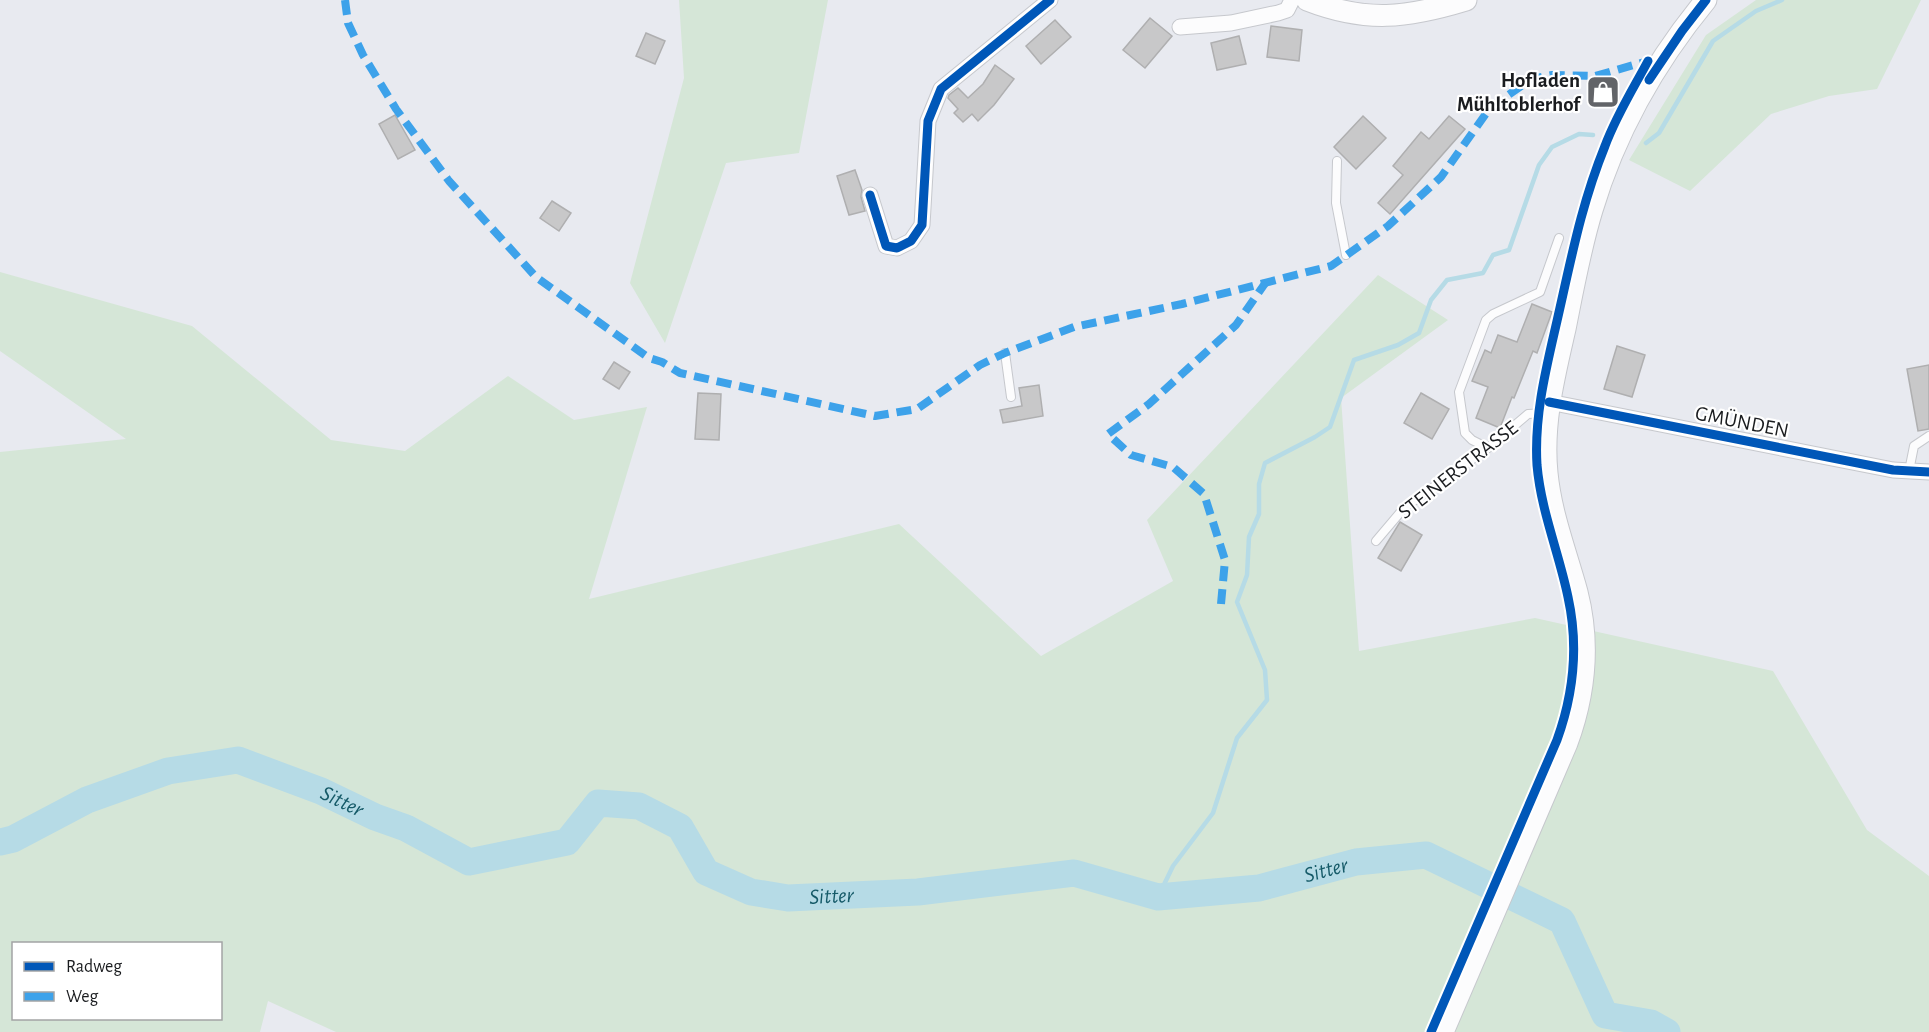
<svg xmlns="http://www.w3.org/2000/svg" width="1929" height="1032" viewBox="0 0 1929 1032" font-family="'Alegreya Sans',sans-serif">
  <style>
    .green { fill: #d5e6d7; fill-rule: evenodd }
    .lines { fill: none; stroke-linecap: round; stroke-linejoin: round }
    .stream { stroke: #b6dbe6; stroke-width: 4.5 }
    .river { stroke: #b6dbe6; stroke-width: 27 }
    .building { fill: #c8c8c9; stroke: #afafb0; stroke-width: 1.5 }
    .lane-casing { stroke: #c6c8cd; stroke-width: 10 }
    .street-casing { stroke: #c6c8cd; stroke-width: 17 }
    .secondary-casing { stroke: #c6c8cd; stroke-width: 23 }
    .lane { stroke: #fcfcfd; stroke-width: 8 }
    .street { stroke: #fcfcfd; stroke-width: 15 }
    .secondary { stroke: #fcfcfd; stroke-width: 21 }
    .quiet { stroke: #3da2ea; stroke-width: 8; stroke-dasharray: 15 8; stroke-linecap: butt }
    .cycleway-casing { stroke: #fff; stroke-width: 13 }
    .cycleway { stroke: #0057b8; stroke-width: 9 }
    .labels { text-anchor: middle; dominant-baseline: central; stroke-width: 4.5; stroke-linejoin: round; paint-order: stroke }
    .poi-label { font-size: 21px; font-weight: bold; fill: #1a1c1f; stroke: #fff; text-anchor: end }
    .street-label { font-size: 21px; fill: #1a1c1f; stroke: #fff }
    .water-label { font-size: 22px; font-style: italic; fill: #155a68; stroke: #fff }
  </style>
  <rect width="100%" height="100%" fill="#e8eaf0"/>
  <g class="green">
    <polygon points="679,0 828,0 799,153 726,163 665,343 630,283 684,78"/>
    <polygon points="1756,0 1921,0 1877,89 1829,96 1771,114 1690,191 1629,160 1706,35"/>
    <path d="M0 272 192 326 331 440 405 451 508 376 574 420 647 407 589 599 899 524 1041 656 1173 581 1147 520 1378 275 1448 320 1341 398 1359 651 1535 618 1773 671 1867 830 1929 876V1032H336L268 1001 260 1032H0V452L126 439 0 351ZM14 944H220V1018H14Z"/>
  </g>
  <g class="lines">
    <g class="stream">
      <polyline points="1646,143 1659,133 1713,41 1756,11 1782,0"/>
      <polyline points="1158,897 1173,866 1213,813 1237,738 1267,700 1265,670 1237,602 1247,575 1249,537 1259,514 1259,484 1265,463 1315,437 1330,427 1354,360 1398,345 1419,333 1431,300 1447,280 1483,273 1493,255 1509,250 1539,165 1552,147 1579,134 1593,135"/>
    </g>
    <path class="river" id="s1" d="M0 842 13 839 87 800 168 771 238 760 321 791 375 817 406 828 469 862 567 842 598 803 639 806 680 827 706 872 751 892 788 898 918 892 1074 873 1158 897 1259 888 1356 862 1426 855 1562 921 1605 1015 1651 1023 1667 1032"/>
  </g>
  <g class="building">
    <polygon points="1150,18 1172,36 1145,68 1123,50"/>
    <polygon points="1055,20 1071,37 1041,64 1026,46"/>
    <polygon points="1271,26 1302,30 1299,61 1267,57"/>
    <polygon points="646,33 665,41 655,64 636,56"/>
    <polygon points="1239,36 1246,64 1217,70 1211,43"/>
    <polygon points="995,65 1014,79 994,105 978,121 972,114 963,122 954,113 958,109 948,98 949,95 958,88 968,98 983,84"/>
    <polygon points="1596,81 1615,88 1610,103 1591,97"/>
    <polygon points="395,115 415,150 398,159 379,124"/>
    <polygon points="1363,116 1386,138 1356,169 1334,147"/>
    <polygon points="1449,116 1465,129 1390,214 1378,203 1403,175 1393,166 1421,132 1429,139"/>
    <polygon points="855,170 862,190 861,197 865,211 849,215 837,176"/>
    <polygon points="552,201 571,213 559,231 540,218"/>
    <polygon points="1532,304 1552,312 1537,353 1533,351 1514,398 1512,397 1500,428 1476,418 1488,387 1472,381 1485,350 1491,353 1498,335 1517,342"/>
    <polygon points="1617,346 1645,355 1632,397 1604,389"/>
    <polygon points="614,362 630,372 619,389 603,379"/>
    <polygon points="1929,365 1929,429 1918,431 1907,369"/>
    <polygon points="1039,385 1043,416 1003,423 1000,410 1022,406 1019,388"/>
    <polygon points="698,393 721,394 719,440 695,439"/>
    <polygon points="1421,393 1449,409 1432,439 1404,423"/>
    <polygon points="1400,522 1422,535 1401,571 1378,558"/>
  </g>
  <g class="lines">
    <defs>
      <g id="lane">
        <polyline points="1337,161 1336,203 1346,255"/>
        <polyline points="1005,353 1011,397"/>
        <polyline points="1488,448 1472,440 1465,433 1459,392 1486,320 1493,314 1540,292 1559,238"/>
        <polyline points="1909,471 1914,446 1929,436"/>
        <polyline points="1376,541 1404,508 1488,448 1528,414 1546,413"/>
      </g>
      <g id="street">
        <polyline points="1180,27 1231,23 1278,13 1287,10 1292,0"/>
        <polyline points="870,195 886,246 897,248 911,241 922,225 928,121 941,89 1050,0"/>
        <polyline points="1549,402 1893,470 1929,472"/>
      </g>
      <g id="secondary">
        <path d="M1307 0C1366 23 1407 18 1466 0"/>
        <path d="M1443 1032 1567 743C1585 694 1590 643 1577 592 1566 552 1551 514 1547 473 1542 424 1554 377 1565 329 1573 289 1580 249 1592 210 1615 133 1655 62 1706 0"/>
      </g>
    </defs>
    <use href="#lane" class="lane-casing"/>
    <use href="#street" class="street-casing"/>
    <use href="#secondary" class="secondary-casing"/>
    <use href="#lane" class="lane"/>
    <use href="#street" class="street"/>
    <use href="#secondary" class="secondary"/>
    <g class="quiet">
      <polyline points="345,0 348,23 363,55 396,109 449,181 536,277 649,358 662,362 680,373 875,416 917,409 980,365 1005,353 1074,327 1182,304 1331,266 1388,226 1441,177 1490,108 1531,79 1552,75 1595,76 1648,61"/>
      <polyline points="1221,604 1225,560 1204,494 1173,467 1131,455 1108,434 1149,404 1236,325 1266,282"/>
    </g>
    <defs>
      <g id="cycleway">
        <polyline points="1649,80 1682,31 1706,0"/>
        <polyline points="870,195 886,246 897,248 911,241 922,225 928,121 941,89 1050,0"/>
        <polyline points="1549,402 1893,470 1929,472"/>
        <path d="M1431 1032 1557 740C1574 693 1579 647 1568 597 1559 553 1541 511 1537 465 1534 416 1546 369 1557 321 1571 260 1581 205 1605 146 1616 116 1633 89 1648 61"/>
      </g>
    </defs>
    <use href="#cycleway" class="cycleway-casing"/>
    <use href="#cycleway" class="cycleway"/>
  </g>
  <defs>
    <symbol id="shop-square" viewBox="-11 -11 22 22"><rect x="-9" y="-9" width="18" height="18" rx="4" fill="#626468" stroke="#fff"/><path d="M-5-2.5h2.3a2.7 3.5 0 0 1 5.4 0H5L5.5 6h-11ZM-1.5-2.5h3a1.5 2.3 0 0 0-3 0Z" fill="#fff"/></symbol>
  </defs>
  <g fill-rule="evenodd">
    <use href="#shop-square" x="1584" y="73" width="38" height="38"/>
  </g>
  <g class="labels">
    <g class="poi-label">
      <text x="1580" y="80">Hofladen<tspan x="1580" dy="24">Mühltoblerhof</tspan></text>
    </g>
    <g class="street-label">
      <text transform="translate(1742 422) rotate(11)">GMÜNDEN</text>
      <text transform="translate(1458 470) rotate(-38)">STEINERSTRASSE</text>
    </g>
    <g class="water-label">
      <text stroke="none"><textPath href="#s1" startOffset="366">Sitter</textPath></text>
      <text stroke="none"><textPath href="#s1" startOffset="1428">Sitter</textPath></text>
      <text stroke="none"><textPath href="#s1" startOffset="926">Sitter</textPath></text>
    </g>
  </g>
  <rect x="12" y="942" width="210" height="78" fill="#ffffff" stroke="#a3a4a5" stroke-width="1.5"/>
  <rect x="24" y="962" width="30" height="9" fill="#0057b8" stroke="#a3a4a5" stroke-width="1.5"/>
  <text x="66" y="972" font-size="18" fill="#1a1c1f">Radweg</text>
  <rect x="24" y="992" width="30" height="9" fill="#3da2ea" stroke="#a3a4a5" stroke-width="1.5"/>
  <text x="66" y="1002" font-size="18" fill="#1a1c1f">Weg</text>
</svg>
